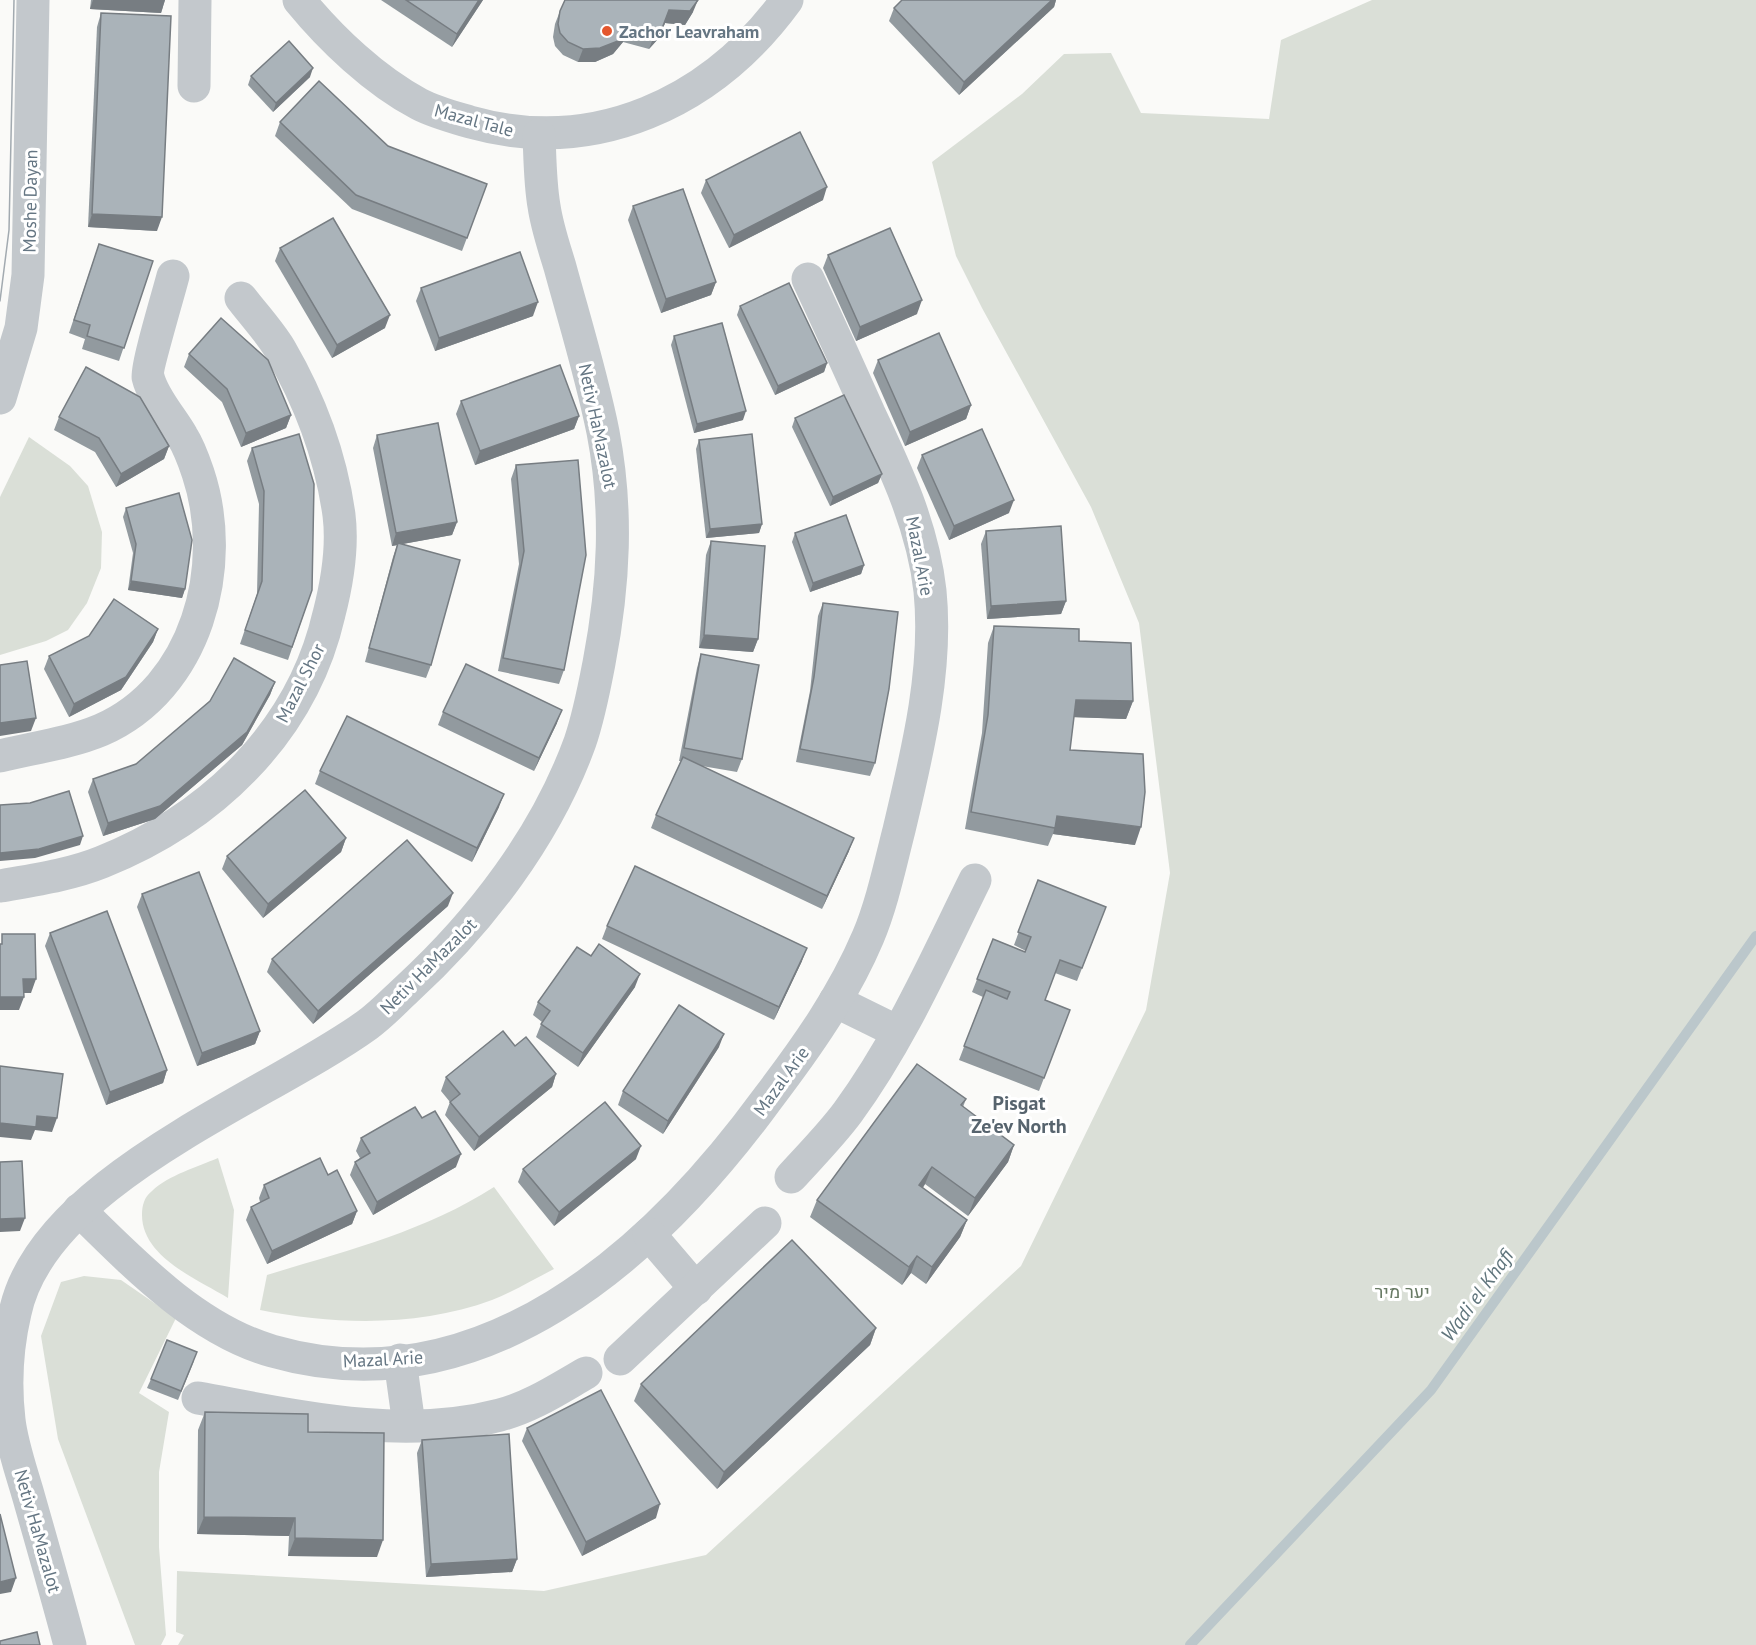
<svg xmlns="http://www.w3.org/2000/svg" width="1756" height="1645" viewBox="0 0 1756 1645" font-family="'PT Sans',Heebo,sans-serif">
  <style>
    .green { fill: #dadfd7 }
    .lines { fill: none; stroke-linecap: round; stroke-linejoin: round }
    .stream { stroke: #bbc7cb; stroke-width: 10 }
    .minor { stroke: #c3c8cc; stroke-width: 33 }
    .tram { stroke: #a2aab0; stroke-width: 1.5 }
    .wall { fill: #929a9f }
    .shaded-wall { fill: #777d82 }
    .building { fill: #aab3b9; stroke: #777d82; stroke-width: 1.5 }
    .poi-dot { fill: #e4572e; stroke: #fff; stroke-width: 2 }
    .labels { text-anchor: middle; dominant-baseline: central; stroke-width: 6; stroke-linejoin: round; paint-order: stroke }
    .poi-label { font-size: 18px; font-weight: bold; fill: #657683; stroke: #fff; text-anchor: start }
    .street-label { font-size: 18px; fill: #657683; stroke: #fff }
    .park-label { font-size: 18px; fill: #687a64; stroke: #fff }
    .neighbourhood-label { font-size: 20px; font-weight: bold; fill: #57646e; stroke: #fff }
    .water-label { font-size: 20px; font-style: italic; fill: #60757c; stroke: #fff }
  </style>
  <rect width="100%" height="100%" fill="#fafaf8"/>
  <g class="green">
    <polygon points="1372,0 1756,0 1756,1645 178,1645 184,1635 176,1632 177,1571 544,1591 706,1555 1021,1266 1146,1010 1170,873 1139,623 1091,507 982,308 956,256 932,162 1022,94 1064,54 1111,53 1141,113 1269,119 1281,40"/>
    <polygon points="29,437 70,466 88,486 102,532 101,568 87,603 68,630 46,641 0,655 0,497"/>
    <path d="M218 1158 234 1210 228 1298C197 1279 142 1257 142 1215 142 1206 144 1197 152 1191 169 1175 197 1167 218 1158Z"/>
    <path d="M494 1187 554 1269C534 1279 513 1292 492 1300 419 1327 336 1325 260 1310L267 1275C345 1251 424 1232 494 1187Z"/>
    <polygon points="84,1276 121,1280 176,1318 139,1393 169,1412 159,1472 159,1547 166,1635 161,1645 135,1645 58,1439 41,1336 61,1282"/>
  </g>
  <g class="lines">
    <polyline class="stream" points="1190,1645 1431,1390 1756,936"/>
    <g class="minor">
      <path d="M299 0C331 39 374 80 419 104 434 112 453 117 470 122 595 157 712 103 787 0"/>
      <polyline points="194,86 195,0"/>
      <polyline points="0,398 21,328 28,275 33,0"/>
      <path d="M0 756C33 748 70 743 101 730 197 688 229 566 198 473 194 461 189 447 182 436 172 418 153 398 148 377 146 368 169 292 173 276"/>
      <path d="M0 886C34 880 70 875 102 862 212 818 302 732 329 614 337 583 343 547 339 515 331 457 309 399 280 349 269 331 254 315 241 298"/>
      <polyline points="835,1001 898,1032"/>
      <path d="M791 1177C810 1156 831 1135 848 1112 900 1041 936 959 975 880"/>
      <path d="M79 1210C134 1264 196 1329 272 1351 481 1411 654 1254 768 1098 806 1048 843 996 868 937 882 904 890 865 899 830 917 754 938 670 930 591 923 527 896 470 869 413 849 368 829 324 808 279"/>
      <polyline points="649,1234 696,1289"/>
      <polyline points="620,1359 765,1223"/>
      <polyline points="400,1360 409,1425"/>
      <path d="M198 1398C297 1416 401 1441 500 1415 531 1407 558 1389 586 1373"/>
      <path d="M70 1645C57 1596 43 1547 29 1498 22 1473 12 1446 9 1420 5 1385 7 1347 15 1313 42 1181 264 1099 367 1025 381 1015 394 1001 407 989 480 922 546 836 580 742 589 716 594 689 599 663 614 585 618 510 603 432 592 377 575 322 560 267 554 247 547 227 544 206 540 183 540 158 539 135"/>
    </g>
    <polyline class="tram" points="0,301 9,230 14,0"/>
  </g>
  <g class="wall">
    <polygon points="91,0 165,0 161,13 90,9"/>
    <polygon points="381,0 483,0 452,47"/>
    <polygon points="902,0 1056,0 1054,7 959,95 889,21 894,8"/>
    <polygon points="560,11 693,12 685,25 665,23 658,39 649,49 623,42 613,54 595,62 578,62 563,55 555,46 553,37 555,24"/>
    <polygon points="101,13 157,231 88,227 97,27"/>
    <polygon points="251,76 310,77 273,112 248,85"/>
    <polygon points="280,122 487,184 462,251 352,209 275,136"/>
    <polygon points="706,180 823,200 729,248 701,193"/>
    <polygon points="633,206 716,282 711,295 661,313 628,220"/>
    <polygon points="99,244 153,261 119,361 82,349 85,339 69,333"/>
    <polygon points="280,248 385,328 332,358 275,261"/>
    <polygon points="828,255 917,314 856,341 823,268"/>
    <polygon points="421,288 533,316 435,351 416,301"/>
    <polygon points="740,306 827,363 824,372 775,395 737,315"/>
    <polygon points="674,336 743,420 694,433 671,345"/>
    <polygon points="189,354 291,415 286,428 241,447 222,402 184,367"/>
    <polygon points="878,360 971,405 966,419 905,446 873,373"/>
    <polygon points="461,401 579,416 574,429 475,465 456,414"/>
    <polygon points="59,417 169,446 164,459 116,487 95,452 54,430"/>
    <polygon points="795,418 882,474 878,483 830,506 792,427"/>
    <polygon points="377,435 457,522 452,535 402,544 431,665 426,678 365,662 393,557 397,545 392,546 373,448"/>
    <polygon points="699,440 762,524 759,533 706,538 696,449"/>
    <polygon points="252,448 312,590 288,660 240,644 257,594 259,504 247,461"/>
    <polygon points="922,455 1009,513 949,540 917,468"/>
    <polygon points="516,465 564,670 559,684 498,671 519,564 511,479"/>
    <polygon points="126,508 185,589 182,598 128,590 133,553 123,517"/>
    <polygon points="986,531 1066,601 1061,614 987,619 981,544"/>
    <polygon points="795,533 864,565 861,574 810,592 792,542"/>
    <polygon points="711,541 758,639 753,652 699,648 706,555"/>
    <polygon points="823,603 875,763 870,776 796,762 810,691 818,616"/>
    <polygon points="994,626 1079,641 1133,701 1126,719 1074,717 1070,750 1135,845 1053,834 1048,846 965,829 982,733 988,643"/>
    <polygon points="158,629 153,642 121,690 69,717 44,669 49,656"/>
    <polygon points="701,654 742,759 737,772 702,766 849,851 822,909 651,828 656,815 681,761 679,761 697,668"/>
    <polygon points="275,682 270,695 242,745 155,819 103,836 88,792 93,779 136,764"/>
    <polygon points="443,712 557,723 534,771 438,725"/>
    <polygon points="320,771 499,807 472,862 315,784"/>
    <polygon points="346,838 341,852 263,918 222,869 227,856"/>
    <polygon points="1038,880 1101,920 1077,981 1055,973 1045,1000 1070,1010 1039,1091 959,1060 983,997 972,992 993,939 1025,952 1026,951 1014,945"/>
    <polygon points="142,894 260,1031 255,1044 197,1066 137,907"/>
    <polygon points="448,906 313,1024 267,972 272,959"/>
    <polygon points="607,926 802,961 774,1020 602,939"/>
    <polygon points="50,933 167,1070 163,1083 106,1105 45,946"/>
    <polygon points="635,987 578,1067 536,1037 542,1022 533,1015 538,1002"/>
    <polygon points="515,1046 556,1074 552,1087 474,1151 445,1115 450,1102 441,1091 446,1077"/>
    <polygon points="719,1047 663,1134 618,1105 623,1091"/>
    <polygon points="966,1099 963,1107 1014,1145 1008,1162 968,1216 925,1184 923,1188 967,1220 960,1237 926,1284 911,1273 902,1285 810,1217 817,1200"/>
    <polygon points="422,1118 456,1167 373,1215 350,1175 355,1162 360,1158 356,1151 361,1138"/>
    <polygon points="636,1159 554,1226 518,1182 523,1169"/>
    <polygon points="328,1175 357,1211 352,1224 267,1264 246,1220 251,1207 260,1202 259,1198 264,1185"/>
    <polygon points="876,1328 870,1345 717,1489 634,1401 641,1384"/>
    <polygon points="194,1361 178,1400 147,1388 151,1379"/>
    <polygon points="205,1412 377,1557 288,1556 289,1536 197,1534 198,1430"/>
    <polygon points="527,1428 656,1518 582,1556 522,1441"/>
    <polygon points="422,1440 517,1559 512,1572 426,1577 417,1453"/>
  </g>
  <g class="shaded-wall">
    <polygon points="93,0 165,0 161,13 90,9"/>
    <polygon points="479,0 483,0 452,47 457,34"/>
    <polygon points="698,0 693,12 685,25 665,23 658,39 649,49 654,36 669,10"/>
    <polygon points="1052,0 1056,0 1054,7 959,95 964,82"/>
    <polygon points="628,28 623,42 613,54 595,62 578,62 583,49"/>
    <polygon points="313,68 310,77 273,112 276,103"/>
    <polygon points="827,187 823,200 729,248 734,235"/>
    <polygon points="92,214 162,217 157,231 88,227"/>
    <polygon points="716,282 711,295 661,313 666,299"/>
    <polygon points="922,300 917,314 856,341 860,327"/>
    <polygon points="538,302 533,316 435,351 439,338"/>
    <polygon points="390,315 385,328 332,358 337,345"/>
    <polygon points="827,363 824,372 775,395 778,386"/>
    <polygon points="971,405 966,419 905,446 910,432"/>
    <polygon points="746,411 743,420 694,433 697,424"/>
    <polygon points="291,415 286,428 241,447 246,433"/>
    <polygon points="579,416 574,429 475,465 480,451"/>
    <polygon points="169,446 164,459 116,487 121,474"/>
    <polygon points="882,474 878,483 830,506 833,497"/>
    <polygon points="1014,500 1009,513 949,540 954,526"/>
    <polygon points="457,522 452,535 392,546 396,533"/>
    <polygon points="762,524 759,533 706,538 710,529"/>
    <polygon points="864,565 861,574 810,592 813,583"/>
    <polygon points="131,581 185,589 182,598 128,590"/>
    <polygon points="1066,601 1061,614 987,619 991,606"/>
    <polygon points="158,629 153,642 121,690 69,717 74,704"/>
    <polygon points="704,635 758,639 753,652 699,648"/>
    <polygon points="275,682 270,695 242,745 155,819 103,836 108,823"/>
    <polygon points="1076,700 1133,701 1126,719 1069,717"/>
    <polygon points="562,710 557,723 534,771 539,758"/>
    <polygon points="36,718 31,731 0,736 0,723"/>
    <polygon points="504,794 499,807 472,862 477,848"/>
    <polygon points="1057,816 1141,827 1135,845 1053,834"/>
    <polygon points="83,836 80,845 35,858 0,861 0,853"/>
    <polygon points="346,838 341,852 263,918 268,904"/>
    <polygon points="854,838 849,851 822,909 827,896"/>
    <polygon points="453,893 448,906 313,1024 318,1011"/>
    <polygon points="807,948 802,961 774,1020 779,1007"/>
    <polygon points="640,974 635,987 578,1067 583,1053"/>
    <polygon points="23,979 36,979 31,993 18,993"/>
    <polygon points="0,997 24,997 19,1010 0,1010"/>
    <polygon points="260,1031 255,1044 197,1066 202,1053"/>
    <polygon points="724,1034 719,1047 663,1134 668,1121"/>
    <polygon points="167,1070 163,1083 106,1105 110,1092"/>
    <polygon points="556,1074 552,1087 474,1151 479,1137"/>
    <polygon points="37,1116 57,1118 52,1132 35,1130 31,1140 0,1137 0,1123"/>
    <polygon points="1014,1145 1008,1162 968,1216 975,1198"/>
    <polygon points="641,1146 636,1159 554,1226 559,1212"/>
    <polygon points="461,1154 456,1167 373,1215 377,1202"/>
    <polygon points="932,1167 925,1184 912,1202 919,1185"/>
    <polygon points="357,1211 352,1224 267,1264 272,1251"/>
    <polygon points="25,1218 20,1231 0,1232 0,1219"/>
    <polygon points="967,1220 960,1237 926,1284 932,1267"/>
    <polygon points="917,1256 911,1273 902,1285 909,1267"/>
    <polygon points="876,1328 870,1345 717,1489 724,1472"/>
    <polygon points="660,1504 656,1518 582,1556 586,1542"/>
    <polygon points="204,1517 295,1518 289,1536 197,1534"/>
    <polygon points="295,1538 383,1540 377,1557 288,1556"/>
    <polygon points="517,1559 512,1572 426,1577 431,1564"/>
    <polygon points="16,1578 11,1592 0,1594 0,1582"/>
  </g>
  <g class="building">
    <polygon points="406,0 479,0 457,34"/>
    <polygon points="565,0 698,0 690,11 669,10 663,26 654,36 628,28 618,41 600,48 583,49 568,42 560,33 558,24 560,11"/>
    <polygon points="902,0 1052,0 964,82 894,8"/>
    <polygon points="101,13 171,16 162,217 92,214"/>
    <polygon points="289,41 313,68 276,103 251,76"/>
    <polygon points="319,81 388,146 487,184 467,238 356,195 280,122"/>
    <polygon points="800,132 827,187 734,235 706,180"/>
    <polygon points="683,189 716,282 666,299 633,206"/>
    <polygon points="333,218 390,315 337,345 280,248"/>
    <polygon points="890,228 922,300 860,327 828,255"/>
    <polygon points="99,244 153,261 124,348 87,336 90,325 74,320"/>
    <polygon points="520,252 538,302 439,338 421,288"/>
    <polygon points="789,283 827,363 778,386 740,306"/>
    <polygon points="221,318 268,360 291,415 246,433 227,389 189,354"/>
    <polygon points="722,323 746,411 697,424 674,336"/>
    <polygon points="939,333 971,405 910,432 878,360"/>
    <polygon points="560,365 579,416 480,451 461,401"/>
    <polygon points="86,367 140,397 169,446 121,474 99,438 59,417"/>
    <polygon points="844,395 882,474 833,497 795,418"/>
    <polygon points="438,423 457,522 396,533 377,435"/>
    <polygon points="982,429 1014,500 954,526 922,455"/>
    <polygon points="299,434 314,484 312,590 292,647 245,630 262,581 264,491 252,448"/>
    <polygon points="752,434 762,524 710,529 699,440"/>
    <polygon points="578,460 586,555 564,670 503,658 524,551 516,465"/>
    <polygon points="179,493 192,540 185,589 131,581 136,544 126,508"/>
    <polygon points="846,515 864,565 813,583 795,533"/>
    <polygon points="1061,526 1066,601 991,606 986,531"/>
    <polygon points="711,541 765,546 758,639 704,635"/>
    <polygon points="398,543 460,560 431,665 369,648"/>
    <polygon points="114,599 158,629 126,677 74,704 49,656 89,636"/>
    <polygon points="823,603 898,612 889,689 875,763 800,749 814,677"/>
    <polygon points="994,626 1079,629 1079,641 1131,643 1133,701 1076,700 1070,750 1143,754 1145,792 1141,827 1057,816 1055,828 971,812 988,715"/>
    <polygon points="701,654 759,665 742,759 684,748"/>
    <polygon points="234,658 275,682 247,732 160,806 108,823 93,779 136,764 210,701"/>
    <polygon points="27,661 36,718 0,723 0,665"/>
    <polygon points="466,664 562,710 539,758 443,712"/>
    <polygon points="347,716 504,794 477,848 320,771"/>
    <polygon points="683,757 854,838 827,896 656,815"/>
    <polygon points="305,790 346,838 268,904 227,856"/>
    <polygon points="69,791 83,836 39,849 0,853 0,805 30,803"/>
    <polygon points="407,840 453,893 318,1011 272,959"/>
    <polygon points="635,866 807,948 779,1007 607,926"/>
    <polygon points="199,872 260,1031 202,1053 142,894"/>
    <polygon points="1038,880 1106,907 1082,968 1060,960 1045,1000 1070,1010 1044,1078 964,1046 986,990 1007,999 1010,992 977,979 993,939 1025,952 1031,937 1018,932"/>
    <polygon points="107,911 167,1070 110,1092 50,933"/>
    <polygon points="2,934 35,934 36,979 23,979 24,997 0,997 0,944 2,944"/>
    <polygon points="599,944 640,974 583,1053 541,1024 550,1011 538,1002 577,947 591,956"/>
    <polygon points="679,1005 724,1034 668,1121 623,1091"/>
    <polygon points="503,1031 515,1046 526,1037 556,1074 479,1137 450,1102 460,1094 446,1077"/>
    <polygon points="917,1064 966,1099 961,1105 1014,1145 975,1198 932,1167 919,1185 967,1220 932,1267 917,1256 909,1267 817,1200"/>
    <polygon points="0,1066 63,1074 57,1118 37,1116 36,1127 0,1123"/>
    <polygon points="605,1102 641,1146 559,1212 523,1169"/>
    <polygon points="415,1107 422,1118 435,1111 461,1154 377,1202 355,1162 370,1153 361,1138"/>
    <polygon points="320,1158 328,1175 337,1170 357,1211 272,1251 251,1207 269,1198 264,1185"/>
    <polygon points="22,1161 25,1218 0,1219 0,1162"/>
    <polygon points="792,1240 876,1328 724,1472 641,1384"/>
    <polygon points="167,1340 197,1352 181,1391 151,1379"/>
    <polygon points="601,1390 660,1504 586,1542 527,1428"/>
    <polygon points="205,1412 308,1414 308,1432 384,1433 383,1540 295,1538 295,1518 204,1517"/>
    <polygon points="509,1434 517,1559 431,1564 422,1440"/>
    <polygon points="0,1514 16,1578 0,1582"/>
    <polygon points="37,1632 40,1645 0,1645 0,1641"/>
  </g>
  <circle class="poi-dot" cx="607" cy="31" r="6"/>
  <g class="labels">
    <g class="poi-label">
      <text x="619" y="31">Zachor Leavraham</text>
    </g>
    <g class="street-label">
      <text transform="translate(474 120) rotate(15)">Mazal Tale</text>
      <text transform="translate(30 201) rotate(-89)">Moshe Dayan</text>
      <text transform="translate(598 426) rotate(78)">Netiv HaMazalot</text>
      <text transform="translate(920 556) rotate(79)">Mazal Arie</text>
      <text transform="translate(300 683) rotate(-63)">Mazal Shor</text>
      <text transform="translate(428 966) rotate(-45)">Netiv HaMazalot</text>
      <text transform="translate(781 1081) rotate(-54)">Mazal Arie</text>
      <text transform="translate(383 1359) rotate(-3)">Mazal Arie</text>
      <text transform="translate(38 1531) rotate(74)">Netiv HaMazalot</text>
    </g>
    <g class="park-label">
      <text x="1402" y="1291">יער מיר</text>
    </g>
    <g class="neighbourhood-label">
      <text x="1019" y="1103">Pisgat<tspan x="1019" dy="23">Ze'ev North</tspan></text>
    </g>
    <g class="water-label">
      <text transform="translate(1477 1295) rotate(-54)">Wadi el Khafi</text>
    </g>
  </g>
</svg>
